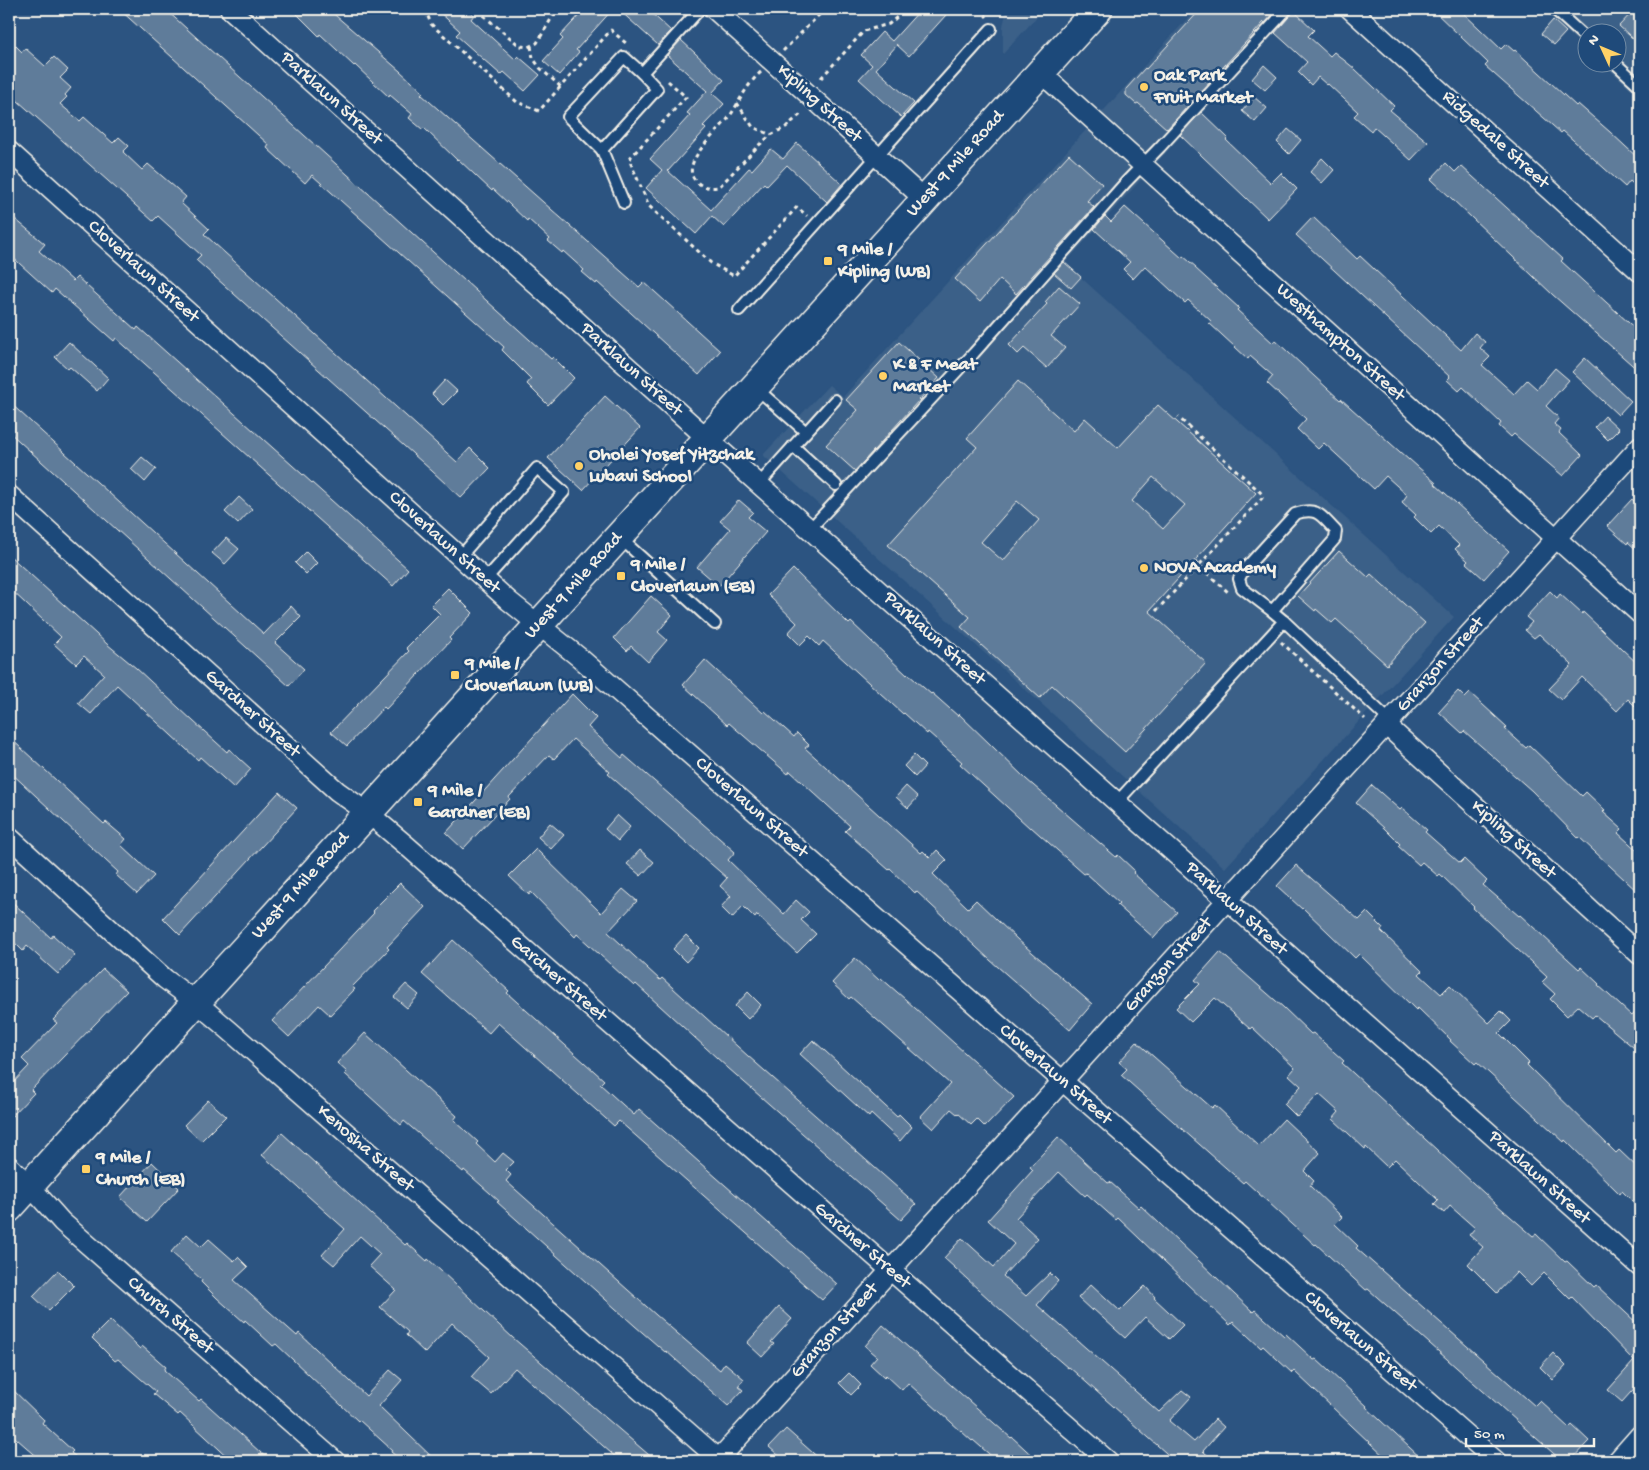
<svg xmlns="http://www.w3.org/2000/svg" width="1649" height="1470" viewBox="0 0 1649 1470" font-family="'Gochi Hand',sans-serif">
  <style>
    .built { fill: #3b6088 }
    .building { fill: #5e7b9a; stroke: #f4f1e8; fill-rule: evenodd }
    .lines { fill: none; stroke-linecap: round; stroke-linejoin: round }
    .lane-casing { stroke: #f4f1e8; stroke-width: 14 }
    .street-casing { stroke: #f4f1e8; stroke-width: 22 }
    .secondary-casing { stroke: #f4f1e8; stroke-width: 31 }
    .path { stroke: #f4f1e8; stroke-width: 3; stroke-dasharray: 4 4; stroke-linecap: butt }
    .lane { stroke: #1f4a7a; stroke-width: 10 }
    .street { stroke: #1f4a7a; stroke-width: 19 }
    .secondary { stroke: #1f4a7a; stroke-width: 28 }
    .poi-dot { fill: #ffd166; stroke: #1f4a7a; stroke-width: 2 }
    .labels { text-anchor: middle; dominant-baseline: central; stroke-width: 5; stroke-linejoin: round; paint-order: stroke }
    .poi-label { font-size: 19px; font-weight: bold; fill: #f4f1e8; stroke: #1f4a7a; text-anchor: start }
    .street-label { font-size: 19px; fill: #f4f1e8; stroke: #1f4a7a }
  </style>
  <rect width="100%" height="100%" fill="#2c5481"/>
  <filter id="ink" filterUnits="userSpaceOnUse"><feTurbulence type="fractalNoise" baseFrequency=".02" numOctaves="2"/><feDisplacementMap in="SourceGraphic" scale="10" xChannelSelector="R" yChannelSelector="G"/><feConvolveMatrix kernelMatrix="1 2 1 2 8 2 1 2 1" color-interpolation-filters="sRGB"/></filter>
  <g filter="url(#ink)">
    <g class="built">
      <polygon points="1007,9 1044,9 1003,54 1003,26"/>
      <polygon points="1196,9 1297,9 1065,263 1454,617 1225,868 763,455 829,385 843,397"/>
      <polygon points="1542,9 1640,9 1640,97 1602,63 1616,62 1616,32 1586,32 1586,49"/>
    </g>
    <g class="building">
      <polygon points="119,9 165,9 551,359 553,357 574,378 548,405 527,384 531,379 502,350 504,347 312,175 305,183 267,148 269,145"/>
      <polygon points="292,9 328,9 400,71 423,92 421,94 639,287 644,282 720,351 699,375 597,282 596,284 582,272 584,270 563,251 562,253 548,241 550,239 528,219 527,221 493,189 492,191 458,159 457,160 424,128 422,129 409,118 412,114 390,95 389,97 355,65 354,66 320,34 319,36"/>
      <polygon points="436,9 467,9 474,15 471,19 515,59 518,56 540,75 525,91 504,72 501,75 456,35 460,31"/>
      <polygon points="585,9 613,9 576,50 579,52 559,75 543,61 563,39 560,36"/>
      <polygon points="618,9 647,9 671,31 658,45"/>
      <polygon points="921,9 939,9 946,15 909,56 896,44 897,45 876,69 914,103 901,117 859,79 872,65 861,55 882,32 892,41"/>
      <polygon points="1201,9 1278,9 1265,23 1264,22 1167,129 1138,103 1136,104 1126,95 1126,89 1145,68 1146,69"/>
      <polygon points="1432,9 1459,9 1501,49 1506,44 1514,51 1515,50 1576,106 1578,104 1610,132 1640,160 1640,190 1630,181 1625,187 1563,131 1561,133 1485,66 1488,63"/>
      <polygon points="1635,9 1640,9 1640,45 1619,26"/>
      <polygon points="1294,11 1314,30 1308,36 1330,56 1334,52 1355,69 1394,106 1390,110 1428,142 1411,160 1374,127 1371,131 1354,116 1358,112 1328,84 1327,85 1318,77 1311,85 1298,72 1307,62 1275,33"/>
      <polygon points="1553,20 1566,32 1554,45 1541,34"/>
      <polygon points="681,40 724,80 712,93 724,104 703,126 706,129 668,171 711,210 749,168 752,170 771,149 783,159 797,143 842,184 827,202 787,165 767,186 764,183 724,227 712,216 696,234 646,188 662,170 650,159 690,115 687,113 707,91 667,55"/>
      <polygon points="15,45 22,52 25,48 45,66 54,57 68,70 60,78 71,88 65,95 67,97 60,104 80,121 84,117 113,143 119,137 129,146 123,152 142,170 148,164 177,189 186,197 181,203 209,229 204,234 426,434 457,462 470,448 490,468 461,498 432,471 196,260 201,255 158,216 153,221 9,93 9,52"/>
      <polygon points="1264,65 1277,77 1265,90 1252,79"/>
      <polygon points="1254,97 1267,108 1255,122 1242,111"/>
      <polygon points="1201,112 1228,138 1226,140 1271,183 1281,173 1297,189 1268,219 1180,135"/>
      <polygon points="1288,129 1301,140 1289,154 1277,142"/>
      <polygon points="1069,154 1102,184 1087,201 1094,207 1016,294 1000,279 980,302 955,279"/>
      <polygon points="1322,158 1334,170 1322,183 1310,172"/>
      <polygon points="1446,163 1455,172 1461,166 1563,259 1561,261 1640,333 1640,372 1553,295 1431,179"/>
      <polygon points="1125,207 1182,258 1183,256 1196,267 1195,268 1239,308 1237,310 1273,343 1275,340 1340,400 1341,399 1409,460 1409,459 1436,483 1435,484 1509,551 1484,579 1466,563 1468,561 1455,549 1459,545 1439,526 1431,534 1414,517 1416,515 1402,502 1407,495 1386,476 1374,489 1324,443 1318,449 1297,429 1306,419 1267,383 1273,376 1250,356 1248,359 1209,323 1211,321 1188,300 1185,303 1145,266 1133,279 1123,269 1130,262 1094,229 1105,216 1111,222"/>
      <polygon points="9,214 45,244 39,251 73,281 77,277 136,330 138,327 408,569 393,586 116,338 114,341 55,289 52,293 9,254"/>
      <polygon points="1313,217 1357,259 1360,256 1461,350 1475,333 1485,342 1480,348 1490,357 1482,365 1514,394 1527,380 1537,389 1555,368 1569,380 1546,406 1559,418 1554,424 1561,430 1559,433 1582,455 1563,476 1514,434 1511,437 1499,426 1501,423 1463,387 1459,391 1447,380 1450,377 1296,235"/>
      <polygon points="1064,262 1081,277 1071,288 1054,273"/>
      <polygon points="1059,286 1080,304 1051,336 1065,348 1047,368 1024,348 1018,354 1009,345 1047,304 1045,302"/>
      <polygon points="69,342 108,378 97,391 70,367 68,369 55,357"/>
      <polygon points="899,342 939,378 855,471 826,445 858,410 846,400"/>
      <polygon points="1585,358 1631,401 1618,415 1572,372"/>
      <polygon points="445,380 457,391 443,405 432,394"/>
      <path d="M1018 381 1074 431 1085 418 1118 448 1158 405 1256 493 1149 611 1206 663 1125 752 1052 685 1040 698 961 627 970 617 888 545 977 447 967 438ZM1153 477 1185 505 1163 529 1132 501ZM1017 501 1039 520 1003 561 981 542Z"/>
      <polygon points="605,396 640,428 583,490 548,458"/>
      <polygon points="9,402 264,634 291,606 301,617 275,643 304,669 289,686 9,432"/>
      <polygon points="1605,416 1619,429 1608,440 1595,427"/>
      <polygon points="142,457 156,469 145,482 131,469"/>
      <polygon points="239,497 252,509 238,524 225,512"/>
      <polygon points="1632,499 1640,507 1640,553 1628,542 1627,544 1607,526"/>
      <polygon points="739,500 753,512 748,517 766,532 719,586 697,567 730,529 720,521"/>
      <polygon points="226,538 239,549 225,564 212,553"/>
      <polygon points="1339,551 1368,577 1371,574 1425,623 1387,665 1336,619 1332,623 1316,609 1315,611 1298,596"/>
      <polygon points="306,552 317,563 306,574 295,563"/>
      <polygon points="9,555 107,644 136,668 193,721 227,752 229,749 251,769 234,788 200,757 198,760 117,685 91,714 78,703 104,674 84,656 76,664 54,644 61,637 9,588"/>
      <polygon points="793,569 849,624 851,622 907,675 908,674 931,694 932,693 958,716 959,714 1026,779 1116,857 1118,855 1135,871 1133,873 1177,912 1154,938 1117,905 1119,903 1086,873 1084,874 1031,827 1030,828 960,764 962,762 928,732 927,734 904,713 903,714 823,641 819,646 809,636 800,645 788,633 797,623 768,595"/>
      <polygon points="448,588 473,613 449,638 451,640 386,709 384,707 347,746 331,732 409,651 406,648 440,614 431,605"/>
      <polygon points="1550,591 1557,598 1560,594 1582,614 1583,612 1640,666 1640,711 1628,699 1617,711 1582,677 1561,700 1549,689 1572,665 1539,634 1534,638 1525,630 1532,622 1526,617"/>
      <polygon points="651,596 672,615 658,632 667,640 648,662 631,646 627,651 614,638"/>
      <polygon points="705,660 763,713 765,711 794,737 797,733 809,745 805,748 921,853 923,851 930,858 937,850 947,860 933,874 968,908 976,900 1018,940 1092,1004 1070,1030 990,960 916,891 915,893 890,869 889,870 845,831 850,826 790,771 788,774 729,723 727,725 683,685"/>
      <polygon points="1458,691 1465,698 1470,693 1507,727 1505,729 1526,748 1529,745 1582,796 1586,792 1605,810 1603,812 1622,829 1618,833 1640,853 1640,894 1579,837 1578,838 1532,791 1464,731 1462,733 1439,712"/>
      <polygon points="572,694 596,718 588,727 622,758 624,755 654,781 735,852 728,860 784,914 796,900 809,912 801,920 816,934 797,953 757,915 755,918 743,906 732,918 721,907 731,896 720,886 727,878 608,774 610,772 573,739 554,759 549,755 509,797 510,799 463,849 446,833"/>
      <polygon points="9,737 104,824 106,822 126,839 121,845 154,876 137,894 116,875 118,872 9,771"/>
      <polygon points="914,755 925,766 915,777 904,766"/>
      <polygon points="1372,785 1400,810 1402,808 1427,830 1425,832 1460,863 1464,859 1487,881 1483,885 1519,916 1520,915 1579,969 1581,967 1599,984 1598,985 1632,1016 1640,1007 1640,1053 1595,1015 1592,1018 1578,1006 1567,1016 1550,999 1555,994 1542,982 1547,977 1473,908 1474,907 1440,874 1438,876 1422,862 1419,865 1398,846 1400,844 1384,828 1356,803"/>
      <polygon points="906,786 918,797 908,808 896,797"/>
      <polygon points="279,792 297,808 180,935 163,918"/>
      <polygon points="617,815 630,827 618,841 605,829"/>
      <polygon points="550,823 564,835 551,849 538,837"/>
      <polygon points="536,849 601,913 623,889 637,901 608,932 660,980 662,978 748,1056 916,1204 901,1220 728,1068 636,984 634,986 577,934 575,937 531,892 529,895 509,876"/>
      <polygon points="640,850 654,862 641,876 627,864"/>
      <polygon points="1296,865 1359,920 1367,912 1383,928 1381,931 1422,971 1419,974 1441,994 1450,985 1489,1023 1501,1011 1511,1021 1499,1033 1529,1063 1527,1065 1616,1153 1619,1150 1640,1170 1640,1209 1622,1191 1620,1194 1565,1140 1564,1142 1477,1062 1475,1064 1450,1041 1451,1040 1418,1008 1416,1010 1359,954 1355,958 1303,908 1302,909 1277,886"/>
      <polygon points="400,883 425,907 387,947 389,949 352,987 355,989 330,1015 319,1005 289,1037 272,1021 374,913 372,911"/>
      <polygon points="9,899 51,938 53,935 75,955 58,974 27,946 23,951 9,937"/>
      <polygon points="686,935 699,948 686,962 673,949"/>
      <polygon points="453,940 509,991 507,993 604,1080 600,1084 634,1115 639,1109 837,1284 822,1300 619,1121 614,1126 498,1023 489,1033 422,974"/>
      <polygon points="1220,952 1283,1007 1311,1034 1313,1033 1344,1061 1342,1063 1496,1204 1533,1236 1536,1234 1565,1262 1567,1261 1594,1287 1596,1285 1640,1326 1640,1382 1622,1402 1608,1390 1634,1361 1572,1297 1570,1299 1544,1273 1531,1286 1517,1272 1497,1293 1468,1264 1483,1247 1469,1235 1475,1228 1450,1206 1444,1213 1434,1204 1438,1200 1395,1159 1387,1167 1366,1147 1365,1149 1333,1119 1339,1112 1319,1094 1297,1117 1284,1104 1301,1086 1289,1075 1295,1068 1252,1027 1250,1029 1215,998 1191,1022 1176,1008 1200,984 1195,980"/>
      <polygon points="855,958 879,980 881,978 905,999 1014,1097 985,1127 977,1119 971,1125 958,1113 957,1114 951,1109 933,1129 920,1117 950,1084 851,997 849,999 832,983"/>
      <polygon points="103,969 127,991 31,1090 34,1093 9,1119 9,1087 29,1066 22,1059 57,1023 53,1020"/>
      <polygon points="406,984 419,995 407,1008 394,997"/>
      <polygon points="748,992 761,1005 748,1019 735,1006"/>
      <polygon points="365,1033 457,1116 454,1120 478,1142 476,1144 495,1162 503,1153 514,1162 506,1170 511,1175 506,1181 656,1315 720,1370 725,1363 744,1379 738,1386 743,1390 728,1406 666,1351 665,1352 635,1326 497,1202 499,1201 464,1170 463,1172 404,1121 401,1125 345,1074 347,1072 337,1063"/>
      <polygon points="813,1040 897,1117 899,1114 912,1127 900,1141 871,1114 869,1117 800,1054"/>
      <polygon points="1137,1042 1212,1108 1215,1105 1259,1146 1284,1119 1320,1153 1304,1171 1314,1181 1310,1186 1342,1217 1335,1224 1358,1246 1356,1248 1535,1406 1540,1401 1569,1428 1572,1425 1589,1441 1570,1461 1562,1461 1368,1289 1366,1290 1316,1244 1315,1245 1245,1181 1243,1183 1121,1075 1127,1069 1119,1062"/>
      <polygon points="208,1100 226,1116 201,1141 184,1125"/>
      <polygon points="282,1133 405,1245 407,1243 427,1261 428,1259 513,1338 656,1461 620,1461 515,1368 491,1394 471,1377 489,1357 452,1323 425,1353 406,1335 408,1332 380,1307 396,1290 369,1266 380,1254 360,1236 334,1265 322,1255 345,1229 262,1155"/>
      <polygon points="1058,1137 1108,1183 1110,1182 1139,1208 1141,1206 1253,1312 1255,1310 1284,1336 1286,1334 1314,1360 1316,1359 1367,1406 1366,1407 1424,1461 1389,1461 1294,1371 1292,1373 1263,1346 1261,1348 1233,1322 1230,1325 1118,1218 1116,1220 1087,1194 1085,1196 1059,1172 1016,1218 1038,1238 1003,1276 1026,1296 1050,1273 1058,1281 1037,1305 1159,1412 1182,1390 1191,1397 1169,1421 1194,1442 1215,1419 1224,1427 1203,1451 1214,1461 1175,1461 1069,1367 1068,1368 1001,1310 944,1258 962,1238 994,1267 1014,1244 988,1220 1033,1170 1030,1167"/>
      <polygon points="152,1162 179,1188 147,1222 120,1197"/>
      <polygon points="187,1234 201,1247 209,1239 234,1261 238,1257 248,1267 234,1280 297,1336 299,1333 366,1396 390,1370 402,1380 379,1406 436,1461 402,1461 391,1452 392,1450 359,1420 358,1421 276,1344 273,1346 245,1320 244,1322 217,1298 201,1282 202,1280 171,1252"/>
      <polygon points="58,1270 74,1286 49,1311 33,1296"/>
      <polygon points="1091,1284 1120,1311 1145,1286 1155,1297 1154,1298 1183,1325 1169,1339 1145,1317 1125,1338 1093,1309 1092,1311 1078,1298"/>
      <polygon points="779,1307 792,1319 771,1342 774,1344 762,1357 747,1343"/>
      <polygon points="110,1320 140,1349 142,1346 166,1367 164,1370 199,1401 201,1399 270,1461 232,1461 180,1413 178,1415 153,1394 156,1392 118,1359 115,1361 92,1338"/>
      <polygon points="883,1325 1011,1438 1012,1437 1038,1461 997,1461 973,1440 972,1441 908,1383 902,1390 886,1375 884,1377 870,1364 877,1356 865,1346"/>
      <polygon points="1553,1353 1566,1366 1553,1380 1540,1367"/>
      <polygon points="849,1373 861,1385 851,1395 839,1383"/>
      <polygon points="9,1386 44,1420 42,1423 73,1451 71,1453 81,1461 42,1461 9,1432"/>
      <polygon points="786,1429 822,1461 785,1461 769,1447"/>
    </g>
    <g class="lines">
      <defs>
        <g id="lane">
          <polyline points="1554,9 1586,38"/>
          <polyline points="1614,62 1640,86"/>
          <polyline points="602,150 568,117 624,57 642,73"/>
          <polyline points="624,203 602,150 657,89 642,73 700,9"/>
          <polyline points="739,310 991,29"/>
          <polyline points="756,388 806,432 759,484"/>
          <polyline points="806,432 835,400"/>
          <polyline points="793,446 836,485"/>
          <polyline points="810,529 974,353 1126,182 1160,147 1287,9"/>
          <polyline points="619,537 715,624"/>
          <polyline points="460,557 537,468 564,492 485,580"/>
          <path d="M1272 611 1242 588 1239 579 1243 571 1295 514C1318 506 1321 516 1336 531L1335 539 1272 611 1284 621"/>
          <polyline points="1117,802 1284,621 1390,721"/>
        </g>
        <g id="street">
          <polyline points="230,9 708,439 1640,1267"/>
          <polyline points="714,9 924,199"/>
          <polyline points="1350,9 1640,272"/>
          <polyline points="1040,72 1640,614"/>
          <polyline points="9,151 509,601 580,658 1496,1461"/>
          <polyline points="9,495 337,791 368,813 407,846 1108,1461"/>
          <polyline points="1386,725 1640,955"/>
          <polyline points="9,837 165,979 196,1002 230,1031 721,1461"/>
          <polyline points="9,1166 29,1185 62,1222 335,1461"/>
          <polyline points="717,1461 1640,446"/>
          <polyline points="1617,1461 1640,1435"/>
        </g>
        <polyline id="secondary" points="9,1208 1098,9"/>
      </defs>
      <use href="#lane" class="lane-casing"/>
      <use href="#street" class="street-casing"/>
      <use href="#secondary" class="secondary-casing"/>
      <g class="path">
        <polyline points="425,9 431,24 517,102 539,111 611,30 628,45"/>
        <polyline points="479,9 484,16 520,46 528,47 537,43 557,9"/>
        <polyline points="980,9 987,17"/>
        <polyline points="531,46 533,58 540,68 561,87"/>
        <polyline points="783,51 825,9"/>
        <path d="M761 72C747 84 739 102 730 116 720 131 676 164 697 182 703 188 711 188 719 187L759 145 771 135 786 127 801 114"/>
        <polyline points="821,78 864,31 889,24 897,17 902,9"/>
        <polyline points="668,81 686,97 629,159 649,206 711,263 734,276 797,207 807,216"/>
        <polyline points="737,103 753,127 771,135"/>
        <polyline points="1195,562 1229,593"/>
        <polyline points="1156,611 1262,498 1262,494 1258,490 1178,417"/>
        <polyline points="1281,642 1365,719"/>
      </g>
      <use href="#lane" class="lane"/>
      <use href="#street" class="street"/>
      <use href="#secondary" class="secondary"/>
    </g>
  </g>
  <g class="poi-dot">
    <circle cx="1144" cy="87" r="5"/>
    <rect x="823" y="256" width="10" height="10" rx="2.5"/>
    <circle cx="883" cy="376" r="5"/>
    <circle cx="579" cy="466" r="5"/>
    <circle cx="1144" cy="568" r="5"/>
    <rect x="616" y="571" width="10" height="10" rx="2.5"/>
    <rect x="450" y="670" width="10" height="10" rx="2.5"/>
    <rect x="413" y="797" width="10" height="10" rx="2.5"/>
    <rect x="81" y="1164" width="10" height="10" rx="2.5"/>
  </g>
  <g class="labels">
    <g class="poi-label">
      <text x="1154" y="76">Oak Park<tspan x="1154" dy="22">Fruit Market</tspan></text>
      <text x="838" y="250">9 Mile /<tspan x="838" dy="22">Kipling (WB)</tspan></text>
      <text x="893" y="365">K &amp; F Meat<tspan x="893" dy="22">Market</tspan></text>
      <text x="589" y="455">Oholei Yosef Yitzchak<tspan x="589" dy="22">Lubavi School</tspan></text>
      <text x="631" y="565">9 Mile /<tspan x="631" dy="22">Cloverlawn (EB)</tspan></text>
      <text x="1154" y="568">NOVA Academy</text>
      <text x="465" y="664">9 Mile /<tspan x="465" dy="22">Cloverlawn (WB)</tspan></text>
      <text x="428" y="791">9 Mile /<tspan x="428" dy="22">Gardner (EB)</tspan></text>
      <text x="96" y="1158">9 Mile /<tspan x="96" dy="22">Church (EB)</tspan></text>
    </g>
    <g class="street-label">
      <text transform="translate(331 99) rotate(42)">Parklawn Street</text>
      <text transform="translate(819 104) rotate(42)">Kipling Street</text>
      <text transform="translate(1495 140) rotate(42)">Ridgedale Street</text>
      <text transform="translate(956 164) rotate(-48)">West 9 Mile Road</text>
      <text transform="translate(143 272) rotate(42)">Cloverlawn Street</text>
      <text transform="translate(1340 343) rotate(42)">Westhampton Street</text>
      <text transform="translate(631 370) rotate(42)">Parklawn Street</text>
      <text transform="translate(444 543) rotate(42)">Cloverlawn Street</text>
      <text transform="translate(574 586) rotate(-48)">West 9 Mile Road</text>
      <text transform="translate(934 639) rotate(42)">Parklawn Street</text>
      <text transform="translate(1441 665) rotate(-48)">Granzon Street</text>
      <text transform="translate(252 714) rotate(42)">Gardner Street</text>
      <text transform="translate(751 808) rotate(41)">Cloverlawn Street</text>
      <text transform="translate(1513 840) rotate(42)">Kipling Street</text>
      <text transform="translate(301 886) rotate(-48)">West 9 Mile Road</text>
      <text transform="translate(1236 909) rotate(42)">Parklawn Street</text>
      <text transform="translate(1169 965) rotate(-48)">Granzon Street</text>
      <text transform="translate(558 979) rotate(41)">Gardner Street</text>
      <text transform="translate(1055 1075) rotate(41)">Cloverlawn Street</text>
      <text transform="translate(365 1149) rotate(41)">Kenosha Street</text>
      <text transform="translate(1539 1178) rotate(42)">Parklawn Street</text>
      <text transform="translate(862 1246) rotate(41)">Gardner Street</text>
      <text transform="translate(170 1316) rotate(41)">Church Street</text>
      <text transform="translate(835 1331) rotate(-48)">Granzon Street</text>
      <text transform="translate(1360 1342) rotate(41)">Cloverlawn Street</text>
    </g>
  </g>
  <rect width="1649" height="1470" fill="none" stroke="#1f4a7a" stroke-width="30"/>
  <rect x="15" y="15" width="1619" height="1440" fill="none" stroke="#f4f1e8" stroke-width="2" filter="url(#ink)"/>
  <g transform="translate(1602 48) rotate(314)"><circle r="24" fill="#1f4a7a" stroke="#748da6"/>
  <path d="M0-4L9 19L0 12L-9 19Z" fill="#ffd166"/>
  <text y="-8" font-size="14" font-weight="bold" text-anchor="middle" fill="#f4f1e8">N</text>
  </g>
  <path d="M1466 1438v8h128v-8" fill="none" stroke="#f4f1e8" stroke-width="2.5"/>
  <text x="1474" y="1438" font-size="15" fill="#f4f1e8" stroke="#1f4a7a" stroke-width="4" paint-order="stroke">50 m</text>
</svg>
